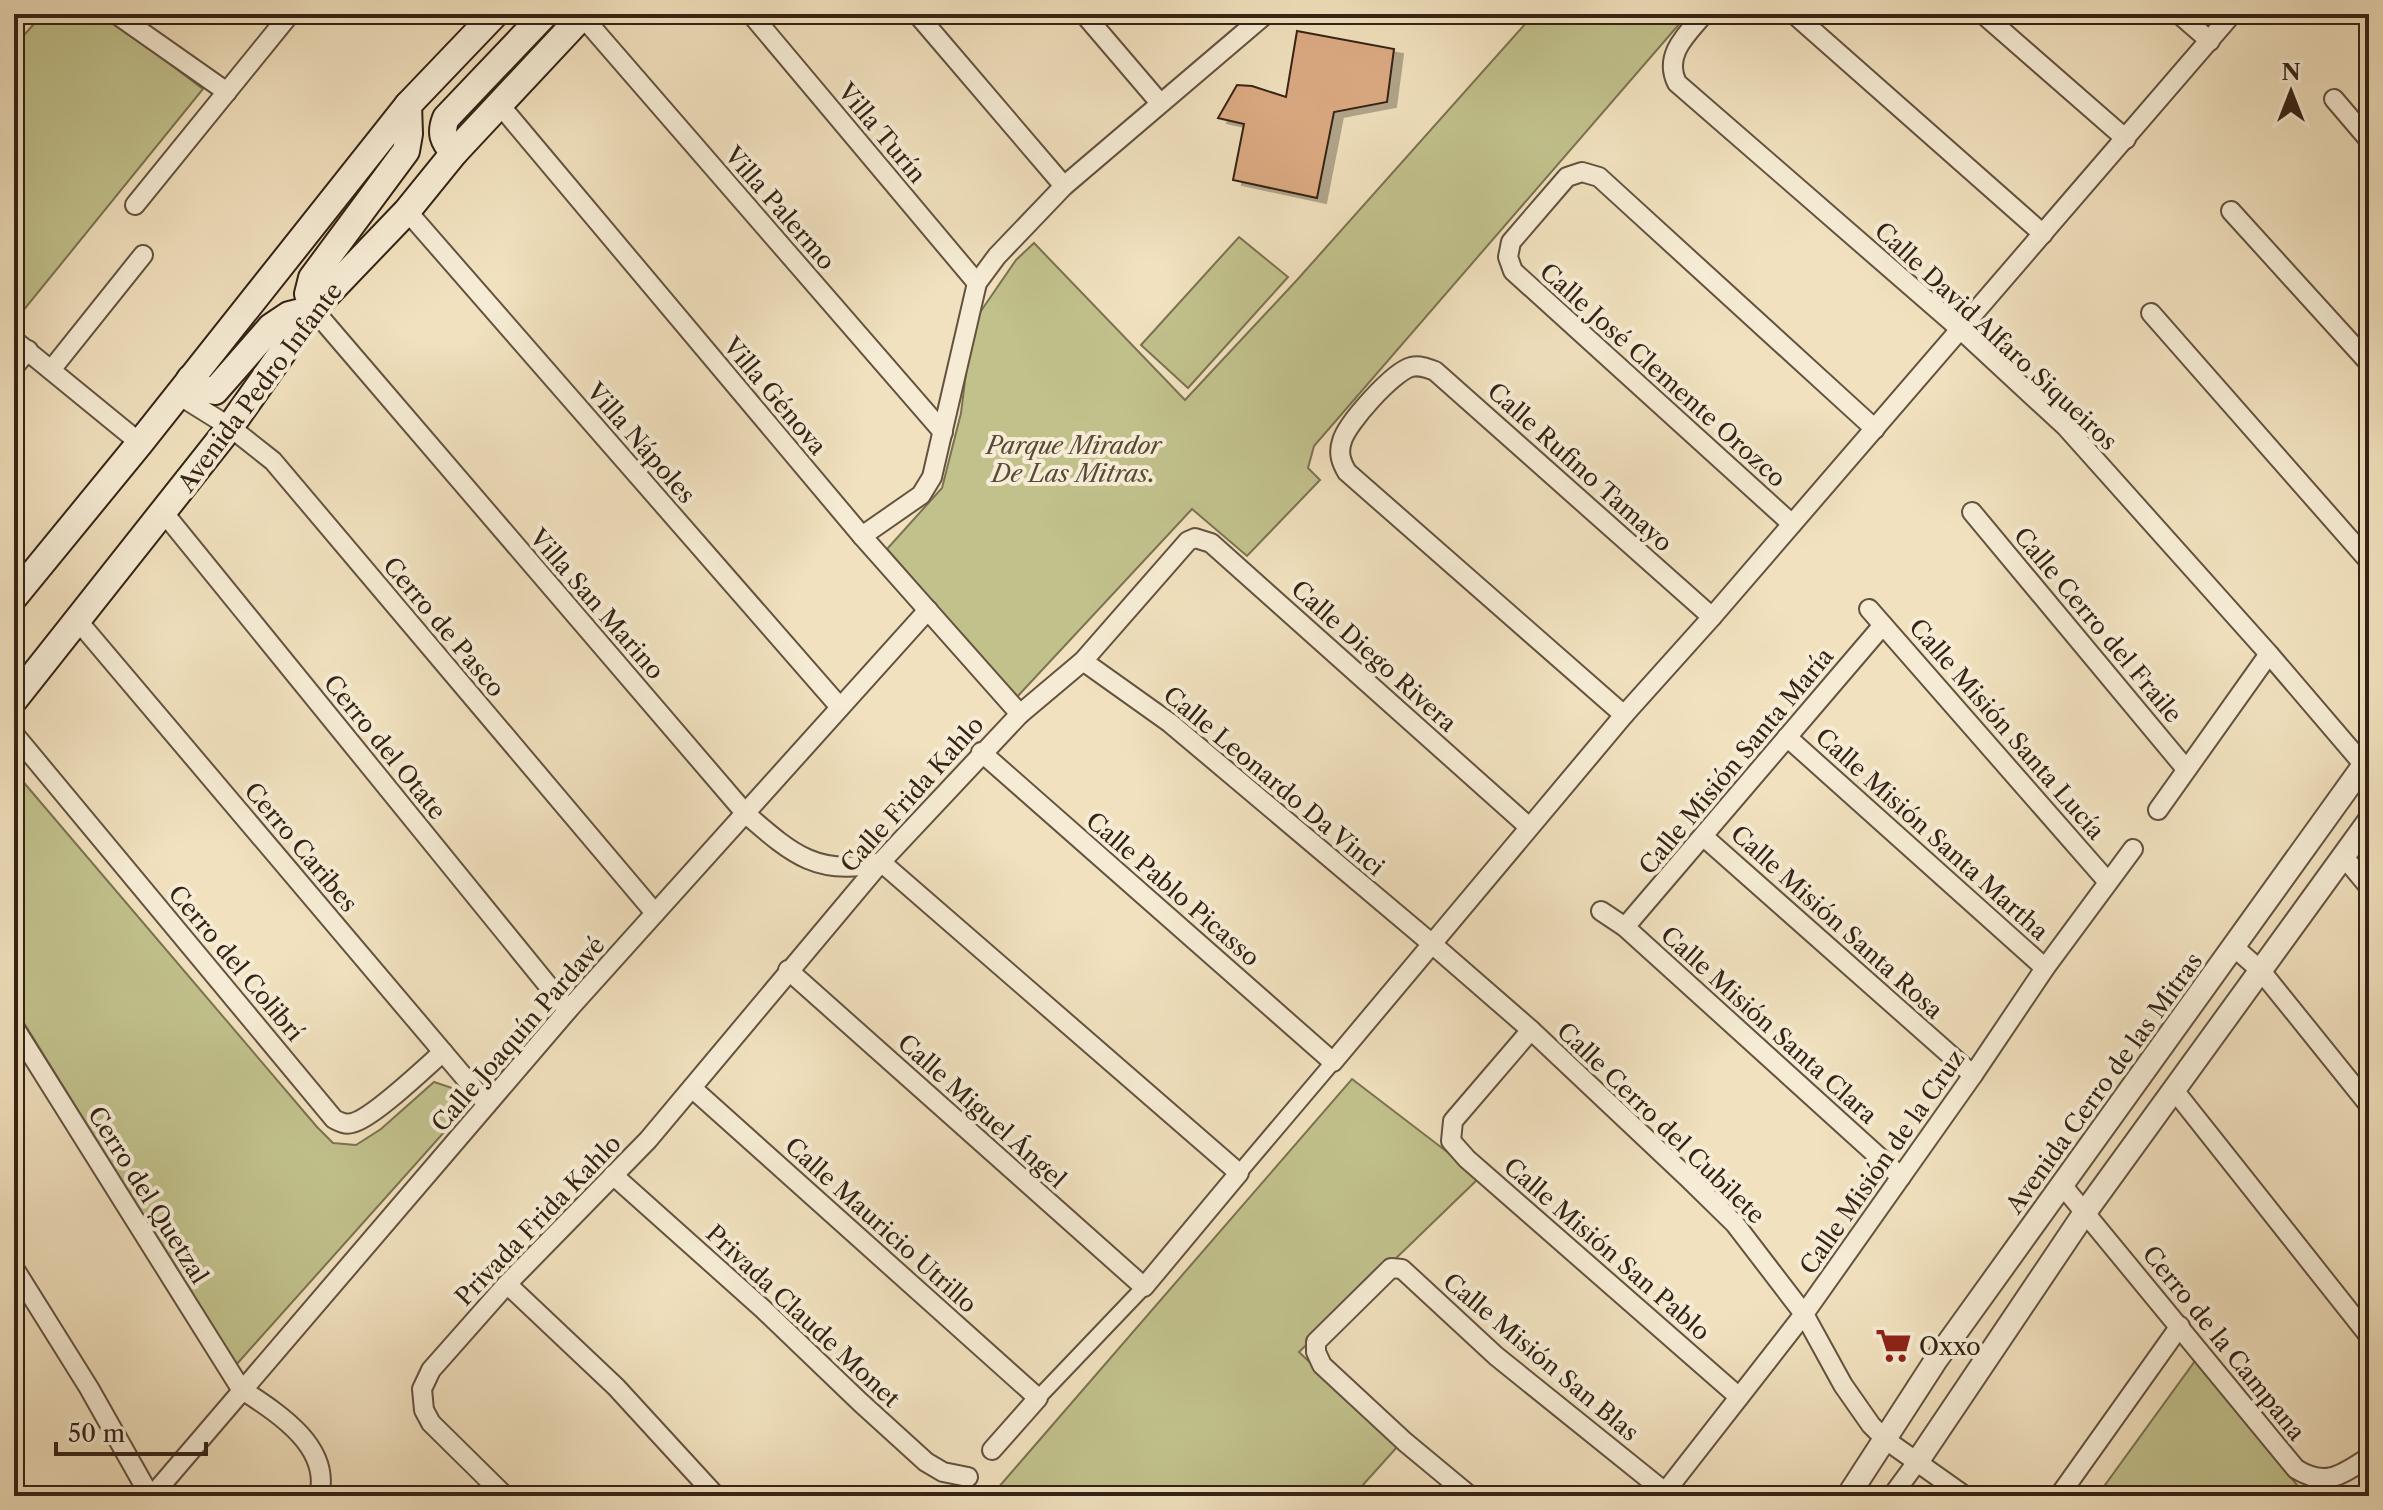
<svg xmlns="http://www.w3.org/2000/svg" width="2383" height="1510" viewBox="0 0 2383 1510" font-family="'Libre Caslon Text',serif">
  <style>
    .green { fill: #c1c18c; stroke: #7b7251; stroke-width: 2 }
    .building { fill: #dcaa82; stroke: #352316; stroke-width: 2; filter: url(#shadow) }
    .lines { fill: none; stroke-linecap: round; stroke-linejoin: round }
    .pedestrian-casing { stroke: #645240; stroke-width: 18 }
    .minor-casing { stroke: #645240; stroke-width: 22 }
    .tertiary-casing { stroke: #645240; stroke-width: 26 }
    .secondary-casing { stroke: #352316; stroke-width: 30 }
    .pedestrian { stroke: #f6ecd5; stroke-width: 14 }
    .minor { stroke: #f6ecd5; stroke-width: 18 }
    .tertiary { stroke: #f6ecd5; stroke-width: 22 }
    .secondary { stroke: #f6ecd5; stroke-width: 26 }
    .labels { text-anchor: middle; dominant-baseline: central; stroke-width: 8; stroke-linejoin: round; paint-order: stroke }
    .street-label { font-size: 24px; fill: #352316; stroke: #f6ecd5 }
    .park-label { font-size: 24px; font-style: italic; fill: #584a34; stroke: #f6ecd5 }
    .poi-label { font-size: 24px; fill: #352316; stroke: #f6ecd5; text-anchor: start }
  </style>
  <defs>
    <filter id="shadow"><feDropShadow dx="9" dy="5" stdDeviation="0" flood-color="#0004"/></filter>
  </defs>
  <rect width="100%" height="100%" fill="#f1e1be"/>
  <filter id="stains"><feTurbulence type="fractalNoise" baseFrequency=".0025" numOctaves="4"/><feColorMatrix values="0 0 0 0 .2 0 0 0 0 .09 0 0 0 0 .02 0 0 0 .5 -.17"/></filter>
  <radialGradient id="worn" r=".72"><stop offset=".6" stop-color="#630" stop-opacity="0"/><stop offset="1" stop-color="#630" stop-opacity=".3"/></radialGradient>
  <g class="green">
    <polygon points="43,14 104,14 203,89 14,322 14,46"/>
    <polygon points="1534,14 1688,14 1314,446 1308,468 1320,480 1247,556 1192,509 1016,698 887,549 942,488 961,413 972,324 1016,260 1034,243 1185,400 1297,280"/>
    <polygon points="1239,237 1288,277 1188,388 1141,345"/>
    <polygon points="14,771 317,1127 333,1143 356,1145 381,1129 434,1082 455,1089 463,1111 236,1365 14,1007"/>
    <polygon points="1352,1079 1480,1177 1299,1352 1398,1446 1353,1496 991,1496"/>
    <polygon points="2195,1361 2297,1485 2313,1496 2097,1496"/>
  </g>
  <polygon class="building" points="1297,31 1394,49 1387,102 1334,112 1317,198 1233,180 1244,124 1218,118 1237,85 1252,86 1286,97"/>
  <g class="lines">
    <defs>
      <g id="pedestrian">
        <polyline points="1239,1173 1333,1062"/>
        <polyline points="1038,1398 1144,1287"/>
      </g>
      <g id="minor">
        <polyline points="116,14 227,92"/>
        <polyline points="751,14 977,283"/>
        <polyline points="917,14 1064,186"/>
        <polyline points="1084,14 1160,103"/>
        <path d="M1704 14C1687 34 1663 55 1677 83L1960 329 2066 427 2269 654 2369 771"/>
        <polyline points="1794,14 2043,234"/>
        <polyline points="1983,14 2126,139"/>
        <polyline points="2179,14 2210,41"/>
        <polyline points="582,16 943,432"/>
        <polyline points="2334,99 2369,140"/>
        <polyline points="499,104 862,536 1020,714"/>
        <polyline points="135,205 290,14"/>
        <polyline points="407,211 839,706"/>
        <polyline points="2231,211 2369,363"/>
        <path d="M313 309 746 814C791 853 818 878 881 862L1239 1173 1144 1287 788 970"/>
        <polyline points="2151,313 2369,561"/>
        <polyline points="14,340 140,443"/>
        <polyline points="14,367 28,350"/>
        <polyline points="51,370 143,255"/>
        <polyline points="177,394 230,427 273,461 655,913"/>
        <polyline points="1972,512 2186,769"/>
        <polyline points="164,513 568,1010"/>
        <polyline points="1792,524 1513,271 1508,257 1511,242 1567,177 1582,172 1599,177 1875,429"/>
        <polyline points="862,536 921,495 932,477 977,283 997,256 1064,186 1266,14"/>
        <polyline points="1869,609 2108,882"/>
        <polyline points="78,621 487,1104"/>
        <polyline points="1083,661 1170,723 1431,943 1531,1030 1688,1178 1735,1224 1804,1314 1843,1385 1871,1425 1886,1440 1965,1496"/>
        <path d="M1624 715 1347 472C1341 462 1338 453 1342 441 1347 423 1393 372 1411 367 1420 365 1427 368 1435 371L1712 617"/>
        <path d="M14 734 334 1119C340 1122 345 1125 352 1123 372 1119 425 1068 443 1052"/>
        <polyline points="1787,737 2045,968"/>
        <polyline points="981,752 1333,1062 1624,715 1712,617 2232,14"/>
        <polyline points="2158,810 2269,654"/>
        <polyline points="1704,837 1973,1075"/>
        <polyline points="2344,857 2369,887"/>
        <polyline points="1601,911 1625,927 1901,1177"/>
        <polyline points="1625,927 1883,625"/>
        <polyline points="2234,947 2261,971 2369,1105"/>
        <path d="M14 1027 241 1389C276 1412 332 1446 319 1496"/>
        <polyline points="1531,1030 1453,1121 1451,1141 1467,1159 1739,1397"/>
        <polyline points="692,1088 1038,1398 992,1450"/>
        <polyline points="2174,1090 2369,1336"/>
        <polyline points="613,1175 763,1309 860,1402 926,1462 943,1472 968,1477"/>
        <path d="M2062 1185 2296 1469C2327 1488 2342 1474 2369 1457"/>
        <polyline points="14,1268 89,1388 150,1496"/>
        <polyline points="507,1284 616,1387 716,1496"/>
        <polyline points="152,1496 568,1010 928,610"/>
        <polyline points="505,1496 431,1423 424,1410 422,1389 431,1370 507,1284 648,1140 881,862 1020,714 1083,661 1188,541 1195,538 1211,543 1529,827"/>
        <polyline points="1470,1496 1405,1442 1322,1365 1316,1352 1316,1342 1391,1268 1402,1269 1496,1356 1665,1492"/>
        <polyline points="1662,1496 1804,1314 1973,1075 2045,968 2133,849"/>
        <polyline points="1892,1496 1917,1462"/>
        <polyline points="2059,1496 2180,1326"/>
      </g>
      <g id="tertiary">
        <polyline points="1917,1462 2086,1211 2369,821"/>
        <polyline points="1848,1496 1936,1360 2369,758"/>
      </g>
      <g id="secondary">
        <path d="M454 153C443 141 440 133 446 118L545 14"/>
        <polyline points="190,379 202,389 215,391 271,327 289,315 313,309 308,294 312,278 406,151 409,134 408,105"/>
        <polyline points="14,597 140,443 408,105 495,14"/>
        <polyline points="14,700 230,427 313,309 407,211 454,153 584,14"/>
      </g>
    </defs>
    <use href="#pedestrian" class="pedestrian-casing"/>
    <use href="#minor" class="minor-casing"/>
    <use href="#tertiary" class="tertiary-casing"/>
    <use href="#secondary" class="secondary-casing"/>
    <use href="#pedestrian" class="pedestrian"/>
    <use href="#minor" class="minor"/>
    <use href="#tertiary" class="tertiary"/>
    <use href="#secondary" class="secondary"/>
  </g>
  <defs>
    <symbol id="supermarket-bare" viewBox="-9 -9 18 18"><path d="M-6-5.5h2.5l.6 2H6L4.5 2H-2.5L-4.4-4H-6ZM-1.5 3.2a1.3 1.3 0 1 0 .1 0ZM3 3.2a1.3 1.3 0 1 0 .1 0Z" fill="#8f2418" stroke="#f6ecd5" stroke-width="2.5" paint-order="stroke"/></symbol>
  </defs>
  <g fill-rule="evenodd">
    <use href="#supermarket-bare" x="1868" y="1320" width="51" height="51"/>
  </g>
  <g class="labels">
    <g class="street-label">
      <text transform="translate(882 133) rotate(50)">Villa Turín</text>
      <text transform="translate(780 208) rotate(49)">Villa Palermo</text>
      <text transform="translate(1996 336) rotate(43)">Calle David Alfaro Siqueiros</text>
      <text transform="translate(1663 375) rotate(42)">Calle José Clemente Orozco</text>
      <text transform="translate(260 387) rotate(-53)">Avenida Pedro Infante</text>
      <text transform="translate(775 396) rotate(50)">Villa Génova</text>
      <text transform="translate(641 443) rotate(49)">Villa Nápoles</text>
      <text transform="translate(1580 467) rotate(42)">Calle Rufino Tamayo</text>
      <text transform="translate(597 604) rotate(49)">Villa San Marino</text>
      <text transform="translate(2098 625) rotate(50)">Calle Cerro del Fraile</text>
      <text transform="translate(444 627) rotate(50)">Cerro de Pasco</text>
      <text transform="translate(1374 656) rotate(42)">Calle Diego Rivera</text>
      <text transform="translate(2007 729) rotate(49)">Calle Misión Santa Lucía</text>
      <text transform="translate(385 747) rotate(51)">Cerro del Otate</text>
      <text transform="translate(1736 761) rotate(-50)">Calle Misión Santa María</text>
      <text transform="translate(1274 781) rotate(40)">Calle Leonardo Da Vinci</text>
      <text transform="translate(912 794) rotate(-48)">Calle Frida Kahlo</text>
      <text transform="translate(1932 834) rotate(42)">Calle Misión Santa Martha</text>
      <text transform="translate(301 847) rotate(50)">Cerro Caribes</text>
      <text transform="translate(1173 889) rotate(41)">Calle Pablo Picasso</text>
      <text transform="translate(1837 922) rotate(42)">Calle Misión Santa Rosa</text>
      <text transform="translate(236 963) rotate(50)">Cerro del Colibrí</text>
      <text transform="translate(1769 1025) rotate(42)">Calle Misión Santa Clara</text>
      <text transform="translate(518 1034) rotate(-49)">Calle Joaquín Pardavé</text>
      <text transform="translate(2104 1083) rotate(-54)">Avenida Cerro de las Mitras</text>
      <text transform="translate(982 1111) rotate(42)">Calle Miguel Ángel</text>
      <text transform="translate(1661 1123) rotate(44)">Calle Cerro del Cubilete</text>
      <text transform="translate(1882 1162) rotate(-55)">Calle Misión de la Cruz</text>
      <text transform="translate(148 1195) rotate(58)">Cerro del Quetzal</text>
      <text transform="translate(538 1220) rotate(-46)">Privada Frida Kahlo</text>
      <text transform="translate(881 1225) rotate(42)">Calle Mauricio Utrillo</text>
      <text transform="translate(1607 1249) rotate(41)">Calle Misión San Pablo</text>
      <text transform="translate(803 1316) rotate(43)">Privada Claude Monet</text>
      <text transform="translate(2224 1343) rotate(51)">Cerro de la Campana</text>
      <text transform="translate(1541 1357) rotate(40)">Calle Misión San Blas</text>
    </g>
    <g class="park-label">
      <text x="1074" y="445">Parque Mirador<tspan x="1074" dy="28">De Las Mitras.</tspan></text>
    </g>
    <g class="poi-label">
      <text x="1919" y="1346">Oxxo</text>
    </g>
  </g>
  <rect width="2383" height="1510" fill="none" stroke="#f1e1be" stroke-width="48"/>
  <rect x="16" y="16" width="2351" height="1478" fill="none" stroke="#352316" stroke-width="4"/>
  <rect x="24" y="24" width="2335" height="1462" fill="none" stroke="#352316" stroke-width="2"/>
  <g transform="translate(2291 92)" stroke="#f6ecd5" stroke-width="6" paint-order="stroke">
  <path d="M0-6L14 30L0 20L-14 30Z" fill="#352316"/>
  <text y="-12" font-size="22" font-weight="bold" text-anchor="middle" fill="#352316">N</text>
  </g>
  <path d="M56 1442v12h150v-12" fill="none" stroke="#352316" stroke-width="4"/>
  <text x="68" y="1442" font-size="24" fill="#352316" stroke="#f6ecd5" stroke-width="6" paint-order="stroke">50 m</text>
  <rect width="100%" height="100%" filter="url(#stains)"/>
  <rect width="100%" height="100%" fill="url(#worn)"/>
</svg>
